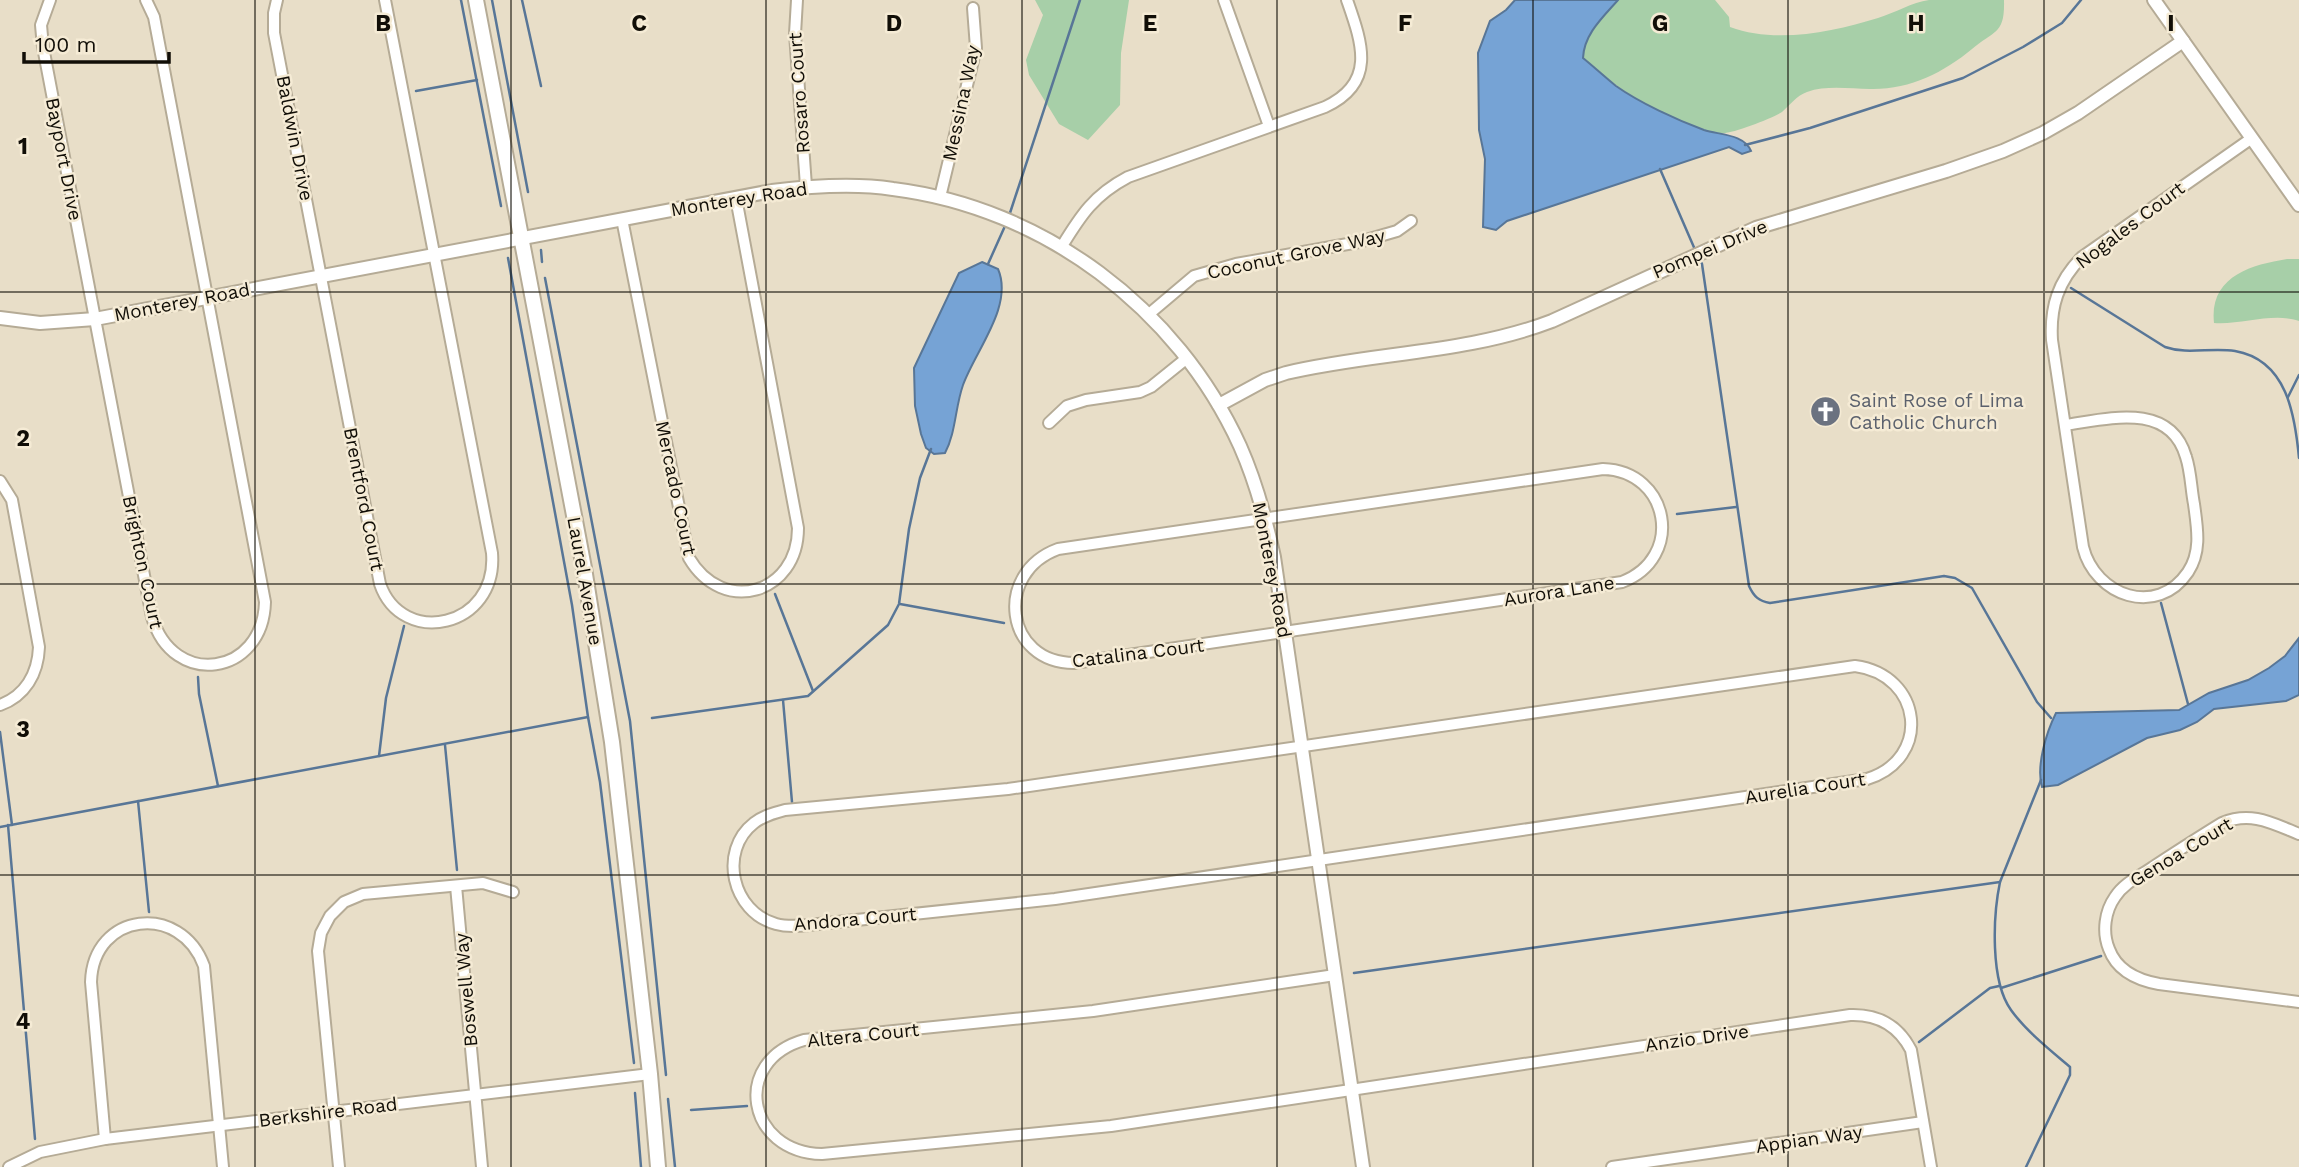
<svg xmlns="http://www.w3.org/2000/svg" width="2299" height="1167" viewBox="0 0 2299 1167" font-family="'Work Sans',sans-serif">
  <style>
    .green { fill: #a7cfa8 }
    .water { fill: #76a3d5; stroke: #587697; stroke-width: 2 }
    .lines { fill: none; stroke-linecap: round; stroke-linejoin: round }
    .stream { stroke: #587697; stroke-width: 2.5 }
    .minor-casing { stroke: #b5ab96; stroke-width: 14 }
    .tertiary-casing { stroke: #b5ab96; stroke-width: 16 }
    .secondary-casing { stroke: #b5ab96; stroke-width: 18 }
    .minor { stroke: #fff; stroke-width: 10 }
    .tertiary { stroke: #fff; stroke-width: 12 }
    .secondary { stroke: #fff; stroke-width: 14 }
    .grid { fill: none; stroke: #110e07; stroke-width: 2; stroke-opacity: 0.55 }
    .labels { text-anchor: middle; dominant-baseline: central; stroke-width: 5; stroke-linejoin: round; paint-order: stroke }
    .street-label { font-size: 19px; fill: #110e07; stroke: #f5ebd5 }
    .worship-label { font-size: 19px; fill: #5b616d; stroke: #f5ebd5; text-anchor: start }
    .grid-label { font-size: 23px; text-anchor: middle; font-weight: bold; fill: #110e07; stroke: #f5ebd5; stroke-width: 5; stroke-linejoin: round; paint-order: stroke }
  </style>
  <rect width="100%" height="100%" fill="#e8dec8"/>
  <g class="green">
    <polygon points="1035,0 1129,0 1121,53 1120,105 1088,140 1059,124 1029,75 1026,60 1043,15"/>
    <path d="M1618 0H1715L1729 17 1730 27C1776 44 1833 32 1878 18 1895 13 1912 2 1929 0 1954 0 1980 0 2004 0 2005 35 1994 30 1972 49 1943 73 1909 90 1870 89 1850 89 1827 85 1807 92 1796 96 1790 105 1782 112 1773 118 1732 134 1722 133 1698 133 1635 100 1616 85 1604 77 1594 66 1583 58 1585 34 1603 17 1618 0Z"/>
    <path d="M2287 259H2299V321C2273 312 2242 325 2214 323 2209 277 2250 265 2287 259Z"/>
  </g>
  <g class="water">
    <path d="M1515 0H1618C1603 17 1584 34 1583 58 1594 67 1605 77 1616 86 1640 103 1677 120 1704 130 1720 135 1744 134 1751 151L1742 154 1729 147 1507 221 1496 230 1483 227 1485 159 1479 130 1478 53 1490 21 1506 10Z"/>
    <path d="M982 262 998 269C1014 306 975 351 963 385 955 408 956 432 945 453L934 454 926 448 921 434 915 406 914 368 959 273Z"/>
    <path d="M2299 638V695L2286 701 2214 709 2197 722 2180 730 2147 738 2058 785 2042 787C2036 766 2046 733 2056 713L2179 710 2209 693 2248 680 2269 668 2285 656Z"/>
  </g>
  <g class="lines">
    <g class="stream">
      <polyline points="461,0 501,206"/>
      <polyline points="492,0 528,192"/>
      <polyline points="522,0 541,86"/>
      <polyline points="416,91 477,80"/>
      <polyline points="1745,145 1810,128 1963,78 2023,47 2062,23 2081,0"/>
      <polyline points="1660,169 1696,252"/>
      <polyline points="1009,216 1080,0"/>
      <polyline points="541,250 542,262"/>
      <polyline points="508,258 572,605 588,717 600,782 634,1063"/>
      <path d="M1699 258 1702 264 1749 586C1754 597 1759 601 1770 603L1944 576 1955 578 1972 588 2037 702 2051 718"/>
      <polyline points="988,264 1005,226"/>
      <polyline points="545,278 630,721 666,1075"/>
      <path d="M2071 288 2165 347C2188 355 2211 347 2235 351 2287 360 2295 415 2299 458"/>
      <polyline points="2288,397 2299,375"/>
      <polyline points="1677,514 1736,507"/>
      <polyline points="775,594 813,691"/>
      <polyline points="2161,603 2188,704"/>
      <polyline points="900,604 1004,623"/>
      <polyline points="198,677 199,694 218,786"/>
      <polyline points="783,700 792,802"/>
      <polyline points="652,718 808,696 888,625 899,604 909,529 920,478 931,449"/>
      <polyline points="0,732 12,825"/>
      <polyline points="445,745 457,870"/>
      <polyline points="379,756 386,698 404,626"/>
      <polyline points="138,801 149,912"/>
      <polyline points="8,825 35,1139"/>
      <polyline points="0,827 588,717"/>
      <polyline points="1354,973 2000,882"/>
      <polyline points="2001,988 2101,956"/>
      <polyline points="1919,1042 1990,988 1999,986"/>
      <polyline points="635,1093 641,1167"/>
      <polyline points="668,1099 675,1167"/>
      <polyline points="691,1110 747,1106"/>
      <path d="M2026 1167 2070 1075V1067C2050 1050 2026 1031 2011 1010 1990 981 1993 916 2000 882L2041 780"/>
    </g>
    <defs>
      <g id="minor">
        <path d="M50 0 41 25 43 47 152 617C173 689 263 676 265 602L154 17 146 0"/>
        <path d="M277 0 274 13V33L380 584C402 648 498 628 492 553L385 0"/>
        <polyline points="797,0 795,34 806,186"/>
        <polyline points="1224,0 1269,126"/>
        <polyline points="940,197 976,48 973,8"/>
        <path d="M622 219 689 558C723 616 798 594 798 528L736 198"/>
        <path d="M1062 246C1081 215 1094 195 1128 177L1325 107C1377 83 1362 43 1347 0"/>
        <polyline points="1149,314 1194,276 1236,264 1359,242 1397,231 1411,221"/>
        <polyline points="1049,423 1067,406 1086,400 1140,392 1151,387 1187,358"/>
        <path d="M2065 425C2107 419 2170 401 2186 457 2191 472 2191 489 2194 504 2197 527 2202 551 2188 572 2157 618 2095 596 2083 547L2052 340C2050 307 2058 281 2082 257L2252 138"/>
        <path d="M1603 469C1670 471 1685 558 1622 582L1074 663C1005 663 993 573 1058 549Z"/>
        <path d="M0 481 12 500 39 647C38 674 25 696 0 705"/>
        <path d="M1855 666C1923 675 1932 759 1867 779L1055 899 809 925C798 926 787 927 776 924 732 912 718 851 754 823 763 816 774 813 785 810L1008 789Z"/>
        <path d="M2299 834C2272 823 2251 811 2222 823 2199 837 2176 852 2153 867 2140 876 2124 883 2115 897 2105 911 2102 932 2109 949 2117 971 2137 980 2159 984L2299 1002"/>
        <polyline points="456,886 482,1167"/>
        <path d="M1335 975 1093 1011 804 1040C731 1061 746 1152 822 1154L1111 1126 1850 1015C1877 1014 1898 1025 1911 1050L1931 1167"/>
        <path d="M105 1139 91 982C93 912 181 902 204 966L223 1167"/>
        <polyline points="9,1167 40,1152 105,1139 650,1074"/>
        <polyline points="339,1167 318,951 321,933 330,916 344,902 363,894 483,883 513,892"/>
        <polyline points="1612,1167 1923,1122"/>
      </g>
      <g id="tertiary">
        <polyline points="2154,0 2299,205"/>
        <path d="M0 318 40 323 95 319 772 191C812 186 853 183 893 189 1044 208 1177 308 1240 446 1256 482 1266 519 1274 557L1363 1167"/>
        <path d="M1219 405 1265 380 1286 373C1374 352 1466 354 1552 321L1756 228 1946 171 2003 151 2043 133 2078 113 2183 41"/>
      </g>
      <polyline id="secondary" points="476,0 584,568 612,742 650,1074 658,1167"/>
    </defs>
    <use href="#minor" class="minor-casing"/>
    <use href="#tertiary" class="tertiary-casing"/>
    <use href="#secondary" class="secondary-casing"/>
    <use href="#minor" class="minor"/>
    <use href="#tertiary" class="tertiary"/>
    <use href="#secondary" class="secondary"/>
  </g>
  <path class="grid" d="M255 0V1167M511 0V1167M766 0V1167M1022 0V1167M1277 0V1167M1533 0V1167M1788 0V1167M2044 0V1167M0 292H2299M0 584H2299M0 875H2299"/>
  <defs>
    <symbol id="church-disc" viewBox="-11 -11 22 22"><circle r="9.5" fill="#6b7280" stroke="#f5ebd5"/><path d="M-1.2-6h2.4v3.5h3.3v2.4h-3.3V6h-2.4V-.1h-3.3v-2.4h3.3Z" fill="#fff"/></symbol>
  </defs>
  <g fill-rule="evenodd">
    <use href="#church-disc" x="1808" y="394" width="35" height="35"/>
  </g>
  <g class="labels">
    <g class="street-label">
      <text transform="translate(799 93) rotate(-94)">Rosaro Court</text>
      <text transform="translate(961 103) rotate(-78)">Messina Way</text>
      <text transform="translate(295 138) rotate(79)">Baldwin Drive</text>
      <text transform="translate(64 159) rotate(79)">Bayport Drive</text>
      <text transform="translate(739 199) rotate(-9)">Monterey Road</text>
      <text transform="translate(2130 225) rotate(-37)">Nogales Court</text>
      <text transform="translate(1710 249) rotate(-23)">Pompei Drive</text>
      <text transform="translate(1296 254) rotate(-12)">Coconut Grove Way</text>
      <text transform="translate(182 302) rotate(-11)">Monterey Road</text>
      <text transform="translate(676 488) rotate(78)">Mercado Court</text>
      <text transform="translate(364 499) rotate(79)">Brentford Court</text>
      <text transform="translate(143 562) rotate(78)">Brighton Court</text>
      <text transform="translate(1272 570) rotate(79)">Monterey Road</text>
      <text transform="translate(585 581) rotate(80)">Laurel Avenue</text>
      <text transform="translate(1559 591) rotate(-9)">Aurora Lane</text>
      <text transform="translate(1138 653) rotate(-7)">Catalina Court</text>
      <text transform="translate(1805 788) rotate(-9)">Aurelia Court</text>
      <text transform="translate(2181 852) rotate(-31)">Genoa Court</text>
      <text transform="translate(855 919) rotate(-5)">Andora Court</text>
      <text transform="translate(466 990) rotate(-95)">Boswell Way</text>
      <text transform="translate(863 1035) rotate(-6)">Altera Court</text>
      <text transform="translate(1697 1038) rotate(-8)">Anzio Drive</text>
      <text transform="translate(328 1112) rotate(-7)">Berkshire Road</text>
      <text transform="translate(1809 1139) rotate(-8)">Appian Way</text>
    </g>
    <g class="worship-label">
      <text x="1849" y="400">Saint Rose of Lima<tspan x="1849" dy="22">Catholic Church</tspan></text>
    </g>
  </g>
  <g class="grid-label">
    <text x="383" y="31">B</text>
    <text x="639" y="31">C</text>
    <text x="894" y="31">D</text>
    <text x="1150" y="31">E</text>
    <text x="1405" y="31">F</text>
    <text x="1660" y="31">G</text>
    <text x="1916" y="31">H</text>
    <text x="2171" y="31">I</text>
    <text x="23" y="154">1</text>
    <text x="23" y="446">2</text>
    <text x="23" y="737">3</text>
    <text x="23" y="1029">4</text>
  </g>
  <path d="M24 52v10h145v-10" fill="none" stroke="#110e07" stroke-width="3.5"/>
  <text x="35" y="52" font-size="21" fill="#110e07" stroke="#f5ebd5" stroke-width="5" paint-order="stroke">100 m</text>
</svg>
